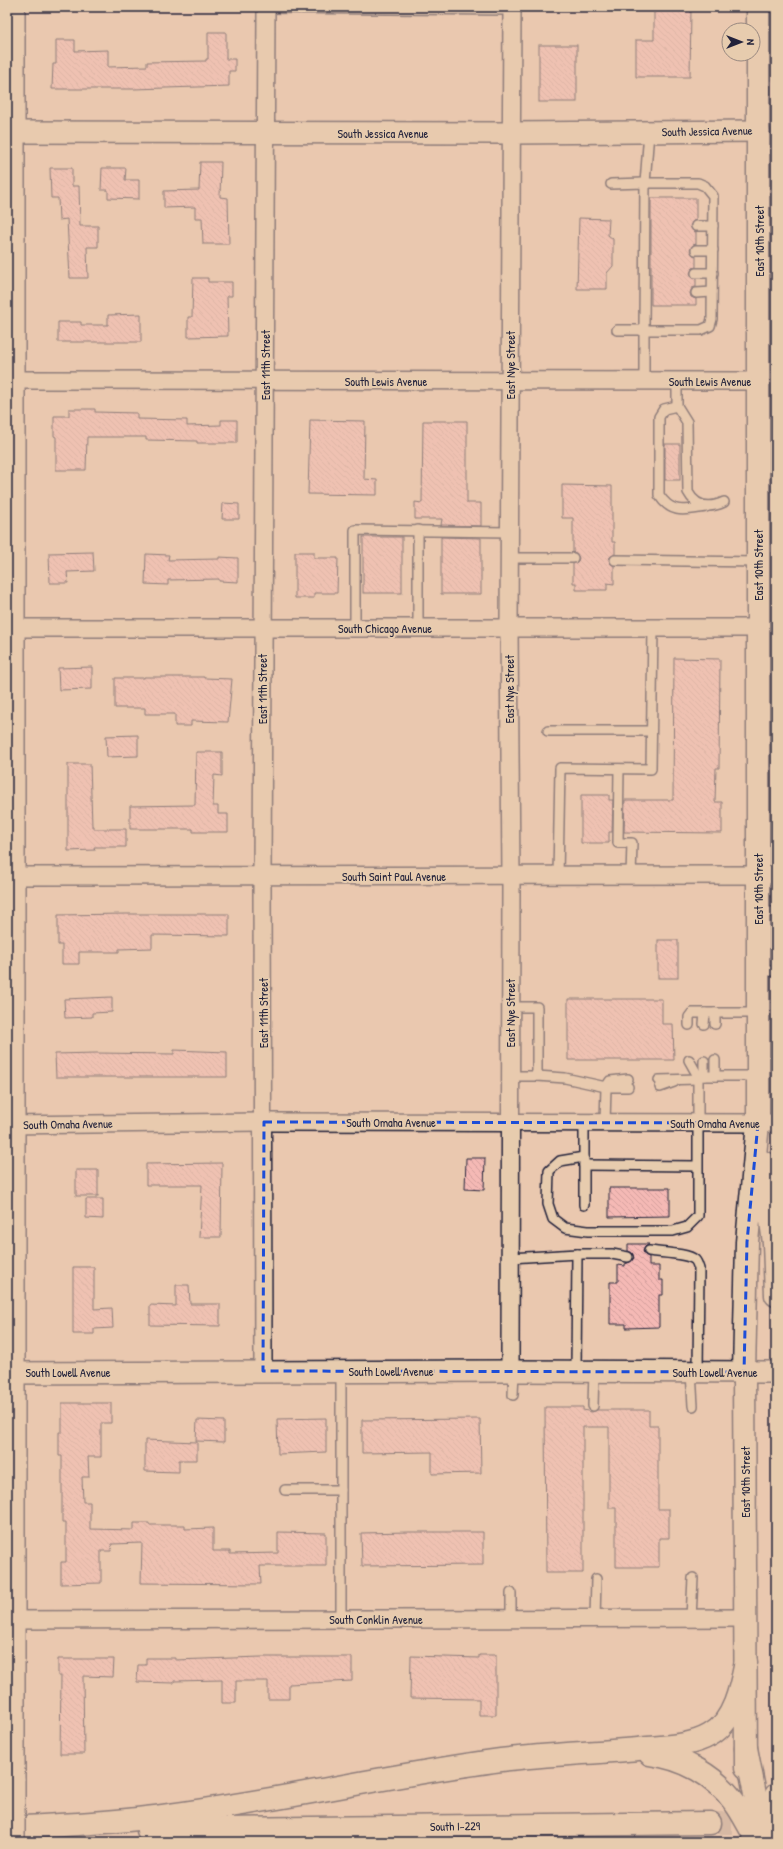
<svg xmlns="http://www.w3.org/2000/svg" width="783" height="1849" viewBox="0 0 783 1849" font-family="'Patrick Hand',sans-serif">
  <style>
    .building { fill: url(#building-back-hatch); stroke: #22223b }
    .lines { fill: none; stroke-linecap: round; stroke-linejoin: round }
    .motorway-tunnel { stroke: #c2a798; stroke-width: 22; stroke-dasharray: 22 11; stroke-linecap: butt }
    .service-casing { stroke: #22223b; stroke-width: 12 }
    .minor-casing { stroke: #22223b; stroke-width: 20 }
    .tertiary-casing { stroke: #22223b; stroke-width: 24 }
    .primary-casing { stroke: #22223b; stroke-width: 25 }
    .motorway-casing { stroke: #22223b; stroke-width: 25 }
    .service { stroke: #e7ccae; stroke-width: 9 }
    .minor { stroke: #e7ccae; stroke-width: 17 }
    .tertiary { stroke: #e7ccae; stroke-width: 21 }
    .primary { stroke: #e7ccae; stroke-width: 22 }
    .motorway { stroke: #e7ccae; stroke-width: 22 }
    .tertiary-bridge-casing { stroke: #22223b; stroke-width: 24; stroke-linecap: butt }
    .tertiary-bridge { stroke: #e7ccae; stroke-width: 21 }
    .marked { fill: none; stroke: #1d4ed8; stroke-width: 3; stroke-dasharray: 8 5; stroke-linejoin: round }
    .labels { text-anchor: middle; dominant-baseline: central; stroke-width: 4; stroke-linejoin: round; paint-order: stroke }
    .street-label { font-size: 12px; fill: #22223b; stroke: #e7ccae }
  </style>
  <defs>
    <pattern id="building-back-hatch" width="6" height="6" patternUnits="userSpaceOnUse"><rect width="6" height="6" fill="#f5b9b5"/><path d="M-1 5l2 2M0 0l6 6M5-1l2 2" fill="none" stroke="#d29f9d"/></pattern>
  </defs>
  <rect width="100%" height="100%" fill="#eac8af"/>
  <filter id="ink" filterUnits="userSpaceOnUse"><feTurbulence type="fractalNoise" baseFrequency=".025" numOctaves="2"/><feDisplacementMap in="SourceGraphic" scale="8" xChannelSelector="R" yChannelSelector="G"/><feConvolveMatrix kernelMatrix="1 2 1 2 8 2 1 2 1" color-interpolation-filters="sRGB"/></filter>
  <g filter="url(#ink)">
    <g class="building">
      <polygon points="654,9 691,9 690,77 636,77 636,40 654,40"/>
      <polygon points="208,32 226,32 226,59 235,59 235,71 229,71 229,86 134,89 52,89 53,64 56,64 56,40 75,40 75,51 108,50 108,67 147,66 147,62 206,61 206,59 208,59"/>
      <rect x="539" y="45" width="38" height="57"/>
      <polygon points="200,162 221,162 220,197 228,198 229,244 203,244 202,218 195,218 195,207 164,208 164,191 199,190"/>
      <polygon points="50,168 72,168 72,186 79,186 80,226 98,226 98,247 87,247 88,278 70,278 67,219 59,220 58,198 51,198"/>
      <polygon points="102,168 126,168 125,180 139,180 139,199 108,198 108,190 101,190"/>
      <polygon points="651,198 696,198 696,220 693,221 690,226 693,231 696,232 696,244 693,245 690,250 693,255 696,256 696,267 693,268 690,273 693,278 696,279 696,287 692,288 690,293 691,297 696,299 696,305 651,305"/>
      <polygon points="579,218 609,219 608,235 613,239 613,266 607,273 607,289 577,289"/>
      <polygon points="193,278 208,278 208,282 232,282 232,296 227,296 228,336 188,337 188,317 192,317"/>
      <polygon points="141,314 141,342 58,342 58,322 81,322 81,325 108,325 108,315"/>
      <polygon points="69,409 95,409 95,412 137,413 137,419 187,420 187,426 221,425 221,420 237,420 237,443 197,443 197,441 146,440 146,437 87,437 86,470 56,470 56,437 54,436 54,416 69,416"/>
      <polygon points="310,420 365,421 364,479 377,480 377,495 308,494"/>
      <polygon points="423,421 467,421 467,503 481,503 481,526 441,525 442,519 415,519 415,502 422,503"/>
      <rect x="665" y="444" width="15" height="36"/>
      <polygon points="562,485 612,486 612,542 615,542 615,554 610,557 609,560 610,563 614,566 614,584 607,583 607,590 576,590 576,583 573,583 573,564 578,561 579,558 576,553 573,552 573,518 562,518"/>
      <polygon points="223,503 239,504 239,519 222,519"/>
      <rect x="363" y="537" width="39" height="56"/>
      <polygon points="441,537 481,538 481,594 441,594"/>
      <polygon points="93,552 94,571 67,572 68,583 50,583 49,553"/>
      <polygon points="295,552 314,552 314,558 338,558 337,593 314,593 314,598 295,598"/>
      <polygon points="146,554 169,555 168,560 219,559 219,557 238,558 238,582 219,581 219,579 168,580 168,585 145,584"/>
      <polygon points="674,658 720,659 719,768 716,768 715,802 722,802 722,833 624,832 625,800 673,800"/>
      <polygon points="92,667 92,689 59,690 58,668"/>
      <polygon points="144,677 204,677 204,678 232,679 228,722 191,721 191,726 175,726 175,714 145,714 145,708 115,708 115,678 144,678"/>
      <polygon points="138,735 138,756 107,757 106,736"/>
      <polygon points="196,752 222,752 222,776 214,775 213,806 218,806 218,814 228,814 228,832 193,832 193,829 130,829 130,806 195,805"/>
      <polygon points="68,764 90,764 92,826 94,826 94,829 126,829 126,847 94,847 95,850 68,851"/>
      <polygon points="581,795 609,795 609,800 613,800 612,832 609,832 609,843 581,843"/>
      <polygon points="126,914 229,914 229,936 152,935 152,948 119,949 119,952 79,952 79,964 62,964 62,945 58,945 58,915"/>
      <rect x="658" y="940" width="20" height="38"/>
      <polygon points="112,997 112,1012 92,1013 92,1017 65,1018 64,999"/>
      <polygon points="568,999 662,999 662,1024 673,1024 674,1060 568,1060"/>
      <polygon points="174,1050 227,1052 227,1077 56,1077 55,1054 96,1053 174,1054"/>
      <polygon points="466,1158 485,1158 484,1190 465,1189"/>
      <polygon points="222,1163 221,1237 199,1237 202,1185 146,1185 146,1164"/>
      <rect x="76" y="1170" width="22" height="26"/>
      <polygon points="609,1188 670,1188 670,1216 609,1217"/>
      <polygon points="86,1199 103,1199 103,1219 86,1218"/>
      <polygon points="628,1244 649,1244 645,1247 643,1251 645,1255 649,1257 649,1266 659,1266 659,1280 663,1280 663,1295 659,1295 659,1327 626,1328 626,1324 610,1324 610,1282 618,1282 618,1265 625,1266 625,1264 630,1262 634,1258 632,1253 628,1251"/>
      <polygon points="73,1267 94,1267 94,1309 112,1308 113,1328 94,1329 94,1334 73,1334"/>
      <polygon points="176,1285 189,1285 190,1304 220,1304 220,1326 150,1325 150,1305 176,1306"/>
      <polygon points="62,1403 111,1403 111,1423 101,1423 101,1457 88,1457 89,1477 82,1477 83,1502 90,1502 90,1529 134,1530 134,1523 149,1523 149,1525 185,1525 185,1529 213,1528 213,1551 230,1551 230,1554 278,1553 278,1532 326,1533 326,1566 260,1566 261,1584 141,1583 142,1543 112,1544 111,1551 101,1551 101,1583 61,1584 61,1562 66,1562 66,1523 62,1523 62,1456 59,1456 59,1432 62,1432"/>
      <polygon points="545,1407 583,1407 583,1410 592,1412 597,1410 649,1410 649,1426 658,1426 658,1509 669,1509 669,1538 659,1538 659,1567 616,1567 616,1508 609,1508 609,1427 583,1427 583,1573 546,1573"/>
      <polygon points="326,1418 326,1452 278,1454 277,1419"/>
      <polygon points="480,1419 481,1473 432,1474 432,1452 362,1453 362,1420"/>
      <polygon points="197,1420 224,1421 224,1442 196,1441"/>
      <polygon points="145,1440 197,1442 197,1460 179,1460 179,1472 145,1471"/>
      <polygon points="409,1532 483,1532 483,1565 362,1566 361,1533"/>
      <polygon points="479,1655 496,1655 496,1715 479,1715 479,1699 410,1698 411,1656 479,1658"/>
      <polygon points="261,1657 352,1657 352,1681 289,1684 289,1699 268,1699 268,1681 236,1681 236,1703 222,1703 222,1680 174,1681 174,1683 137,1682 138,1665 146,1665 146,1658 175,1658 175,1660"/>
      <polygon points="58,1659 114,1659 113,1677 83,1676 84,1754 60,1754 61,1676 58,1676"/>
    </g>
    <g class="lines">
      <polyline class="motorway-tunnel" points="710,1823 765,1823"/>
      <defs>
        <g id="service">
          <polyline points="266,8 512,10"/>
          <polyline points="611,184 645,183 644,330 617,330"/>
          <polyline points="696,226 713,226"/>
          <polyline points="696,250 713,250"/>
          <polyline points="696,273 713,273"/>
          <polyline points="696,293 712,292"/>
          <polyline points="644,381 644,330 701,330 710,326 712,319 713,196 705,186 698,183 645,183 649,132"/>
          <path d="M677 381V406L687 422 688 492C696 507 709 509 724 502"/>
          <path d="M677 406 664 409 659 417V495C672 515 685 510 706 507"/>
          <polyline points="418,530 418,628"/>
          <polyline points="509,558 573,558"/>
          <polyline points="615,560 758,562"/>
          <polyline points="355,628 355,530 509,532"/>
          <polyline points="548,731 651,731"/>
          <polyline points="619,769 618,843 632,843 631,876"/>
          <polyline points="558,876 560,768 651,769 653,628"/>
          <polyline points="758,912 776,912"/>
          <polyline points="758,971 776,971"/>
          <polyline points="510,1007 537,1007 537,1076 510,1076"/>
          <polyline points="715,1013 715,1024"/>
          <polyline points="704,1024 705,1013"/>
          <polyline points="689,1025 689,1017 692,1013 758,1013"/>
          <polyline points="689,1060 698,1076"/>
          <polyline points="704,1061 704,1076"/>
          <polyline points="537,1076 565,1078 606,1087 628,1087"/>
          <polyline points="715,1076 715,1060"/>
          <polyline points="659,1080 698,1079"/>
          <polyline points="660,1087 674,1082"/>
          <polyline points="605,1123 606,1087 610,1081 628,1079"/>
          <polyline points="584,1157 560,1161 549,1171 548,1204 553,1219 565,1228 588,1231 673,1231 687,1227 698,1216 698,1076 758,1076"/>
          <polyline points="584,1165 697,1166"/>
          <polyline points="584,1205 584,1123"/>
          <path d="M649 1251C660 1253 688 1253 695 1260 697 1262 698 1266 699 1269L698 1372"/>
          <polyline points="510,1258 577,1254"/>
          <polyline points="341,1371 341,1619"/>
          <polyline points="576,1371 577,1254 612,1254 628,1257"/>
          <polyline points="691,1372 693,1406"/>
          <polyline points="513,1395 514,1371"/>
          <polyline points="593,1406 594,1371"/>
          <polyline points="285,1490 341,1490"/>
          <polyline points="511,1593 511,1619"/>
          <polyline points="691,1618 693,1578"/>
          <polyline points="595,1619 596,1579"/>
        </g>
        <g id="minor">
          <polyline points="13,380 759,381"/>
          <polyline points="13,628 758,628"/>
          <polyline points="13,876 776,875"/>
          <polyline points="7,1125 264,1122 776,1123"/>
          <polyline points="263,1371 262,876 266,7"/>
          <polyline points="510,1371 511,877 509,628 512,7"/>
          <polyline points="7,1620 746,1618"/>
        </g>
        <g id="tertiary">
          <polyline points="7,132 512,133 759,131"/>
          <polyline points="7,1373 510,1371 776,1372"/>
          <polyline points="14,1780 14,7"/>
        </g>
        <g id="primary">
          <polyline points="763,1162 774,1243 776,1295"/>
          <polyline points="746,1767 744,1372 747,1242 758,1123 758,7"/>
        </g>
        <g id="motorway">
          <polyline points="746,1748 758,1810 774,1842"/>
          <path d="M650 1754C683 1758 715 1775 735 1803 744 1815 750 1830 759 1842"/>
          <path d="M7 1828C53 1825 100 1824 146 1818 265 1804 382 1776 501 1760 550 1754 599 1753 648 1748 668 1746 691 1746 710 1735 734 1722 741 1687 746 1662"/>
          <polyline points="148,1830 710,1823"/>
          <polyline points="759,1831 771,1809 776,1795"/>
        </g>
      </defs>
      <use href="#service" class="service-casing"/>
      <use href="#minor" class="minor-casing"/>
      <use href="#tertiary" class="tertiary-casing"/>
      <use href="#primary" class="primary-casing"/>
      <use href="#motorway" class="motorway-casing"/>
      <use href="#service" class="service"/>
      <use href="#minor" class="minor"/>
      <use href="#tertiary" class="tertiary"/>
      <use href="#primary" class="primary"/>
      <use href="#motorway" class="motorway"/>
      <defs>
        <polyline id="tertiary-bridge" points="14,1780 14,1842"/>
      </defs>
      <use href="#tertiary-bridge" class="tertiary-bridge-casing"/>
      <use href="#tertiary-bridge" class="tertiary-bridge"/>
    </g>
  </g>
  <path d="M0 0H783V1849H0ZM264 1122 758 1123 747 1242 744 1372 263 1371Z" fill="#eac8af" fill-opacity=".55" fill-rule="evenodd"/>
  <path class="marked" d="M264 1122 758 1123 747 1242 744 1372 263 1371Z"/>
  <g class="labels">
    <g class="street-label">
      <text transform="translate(707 131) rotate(-1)">South Jessica Avenue</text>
      <text x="383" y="133">South Jessica Avenue</text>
      <text transform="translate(759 241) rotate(-90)">East 10th Street</text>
      <text transform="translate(265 365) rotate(-90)">East 11th Street</text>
      <text transform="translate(510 365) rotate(-90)">East Nye Street</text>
      <text x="386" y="381">South Lewis Avenue</text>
      <text x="710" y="381">South Lewis Avenue</text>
      <text transform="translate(758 565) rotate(-90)">East 10th Street</text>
      <text x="385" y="628">South Chicago Avenue</text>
      <text transform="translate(262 689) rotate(-90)">East 11th Street</text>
      <text transform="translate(509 689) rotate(-90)">East Nye Street</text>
      <text x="394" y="876">South Saint Paul Avenue</text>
      <text transform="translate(758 889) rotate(-90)">East 10th Street</text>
      <text transform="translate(263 1013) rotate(-90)">East 11th Street</text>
      <text transform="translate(510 1013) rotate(-90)">East Nye Street</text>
      <text x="391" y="1122">South Omaha Avenue</text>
      <text x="715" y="1123">South Omaha Avenue</text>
      <text transform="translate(68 1124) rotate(-1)">South Omaha Avenue</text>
      <text x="391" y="1371">South Lowell Avenue</text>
      <text x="68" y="1372">South Lowell Avenue</text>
      <text x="715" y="1372">South Lowell Avenue</text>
      <text transform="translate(745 1482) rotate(-90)">East 10th Street</text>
      <text x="376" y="1619">South Conklin Avenue</text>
      <text transform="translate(455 1826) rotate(-1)">South I-229</text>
    </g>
  </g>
  <rect width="783" height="1849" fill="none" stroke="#e7ccae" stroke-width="24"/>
  <rect x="12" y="12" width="759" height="1825" fill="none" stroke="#22223b" stroke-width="1.5" filter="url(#ink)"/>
  <g transform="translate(741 42) rotate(90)"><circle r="19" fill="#e7ccae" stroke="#988880"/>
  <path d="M0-3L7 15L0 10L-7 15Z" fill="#22223b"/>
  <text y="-6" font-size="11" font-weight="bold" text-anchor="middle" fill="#22223b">N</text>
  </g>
</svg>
